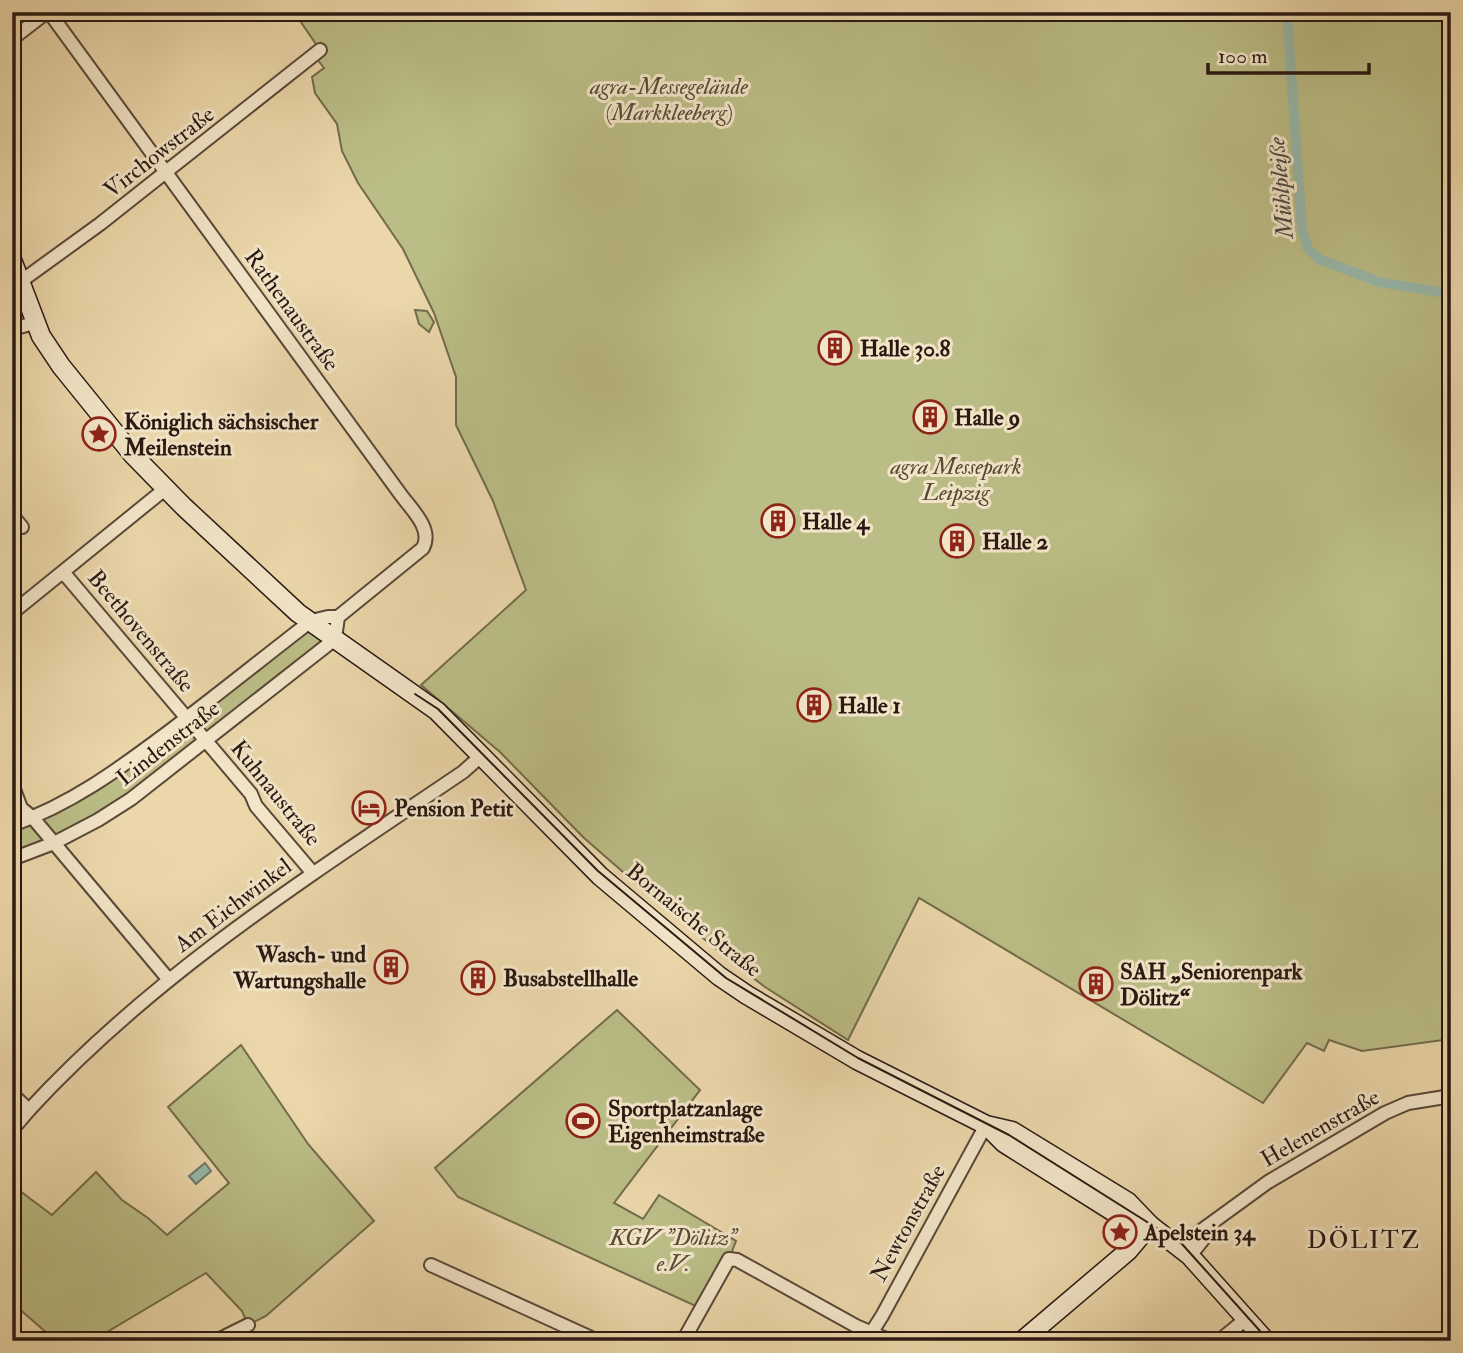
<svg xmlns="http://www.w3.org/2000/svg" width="1463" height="1353" viewBox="0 0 1463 1353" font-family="'IM FELL Double Pica',serif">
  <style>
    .green { fill: #bbbd86; stroke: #726b4c; stroke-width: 2 }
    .water { fill: #98b9ab; stroke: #6c796e; stroke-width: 2 }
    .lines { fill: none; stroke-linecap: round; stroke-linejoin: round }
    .canal { stroke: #98b9ab; stroke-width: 10 }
    .street-casing { stroke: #5a4838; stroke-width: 16 }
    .secondary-casing { stroke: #2a1912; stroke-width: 21 }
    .street { stroke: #f2e5c8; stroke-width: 12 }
    .secondary { stroke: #f2e5c8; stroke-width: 18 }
    .tram { stroke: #2a1912; stroke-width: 2 }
    .labels { text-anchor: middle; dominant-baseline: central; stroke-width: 6; stroke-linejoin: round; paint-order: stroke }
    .park-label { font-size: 23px; font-style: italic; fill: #564a35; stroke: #f2e5c8 }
    .street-label { font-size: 23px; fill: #2a1912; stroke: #f2e5c8 }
    .poi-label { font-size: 23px; font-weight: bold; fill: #2a1912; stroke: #f2e5c8; text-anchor: start }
    .water-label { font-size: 24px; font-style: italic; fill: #4b4940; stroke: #f2e5c8 }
    .neighbourhood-label { font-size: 24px; letter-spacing: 2px; fill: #2a1912; stroke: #f2e5c8 }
  </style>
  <rect width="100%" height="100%" fill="#ebd7aa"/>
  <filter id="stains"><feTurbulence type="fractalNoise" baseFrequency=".00286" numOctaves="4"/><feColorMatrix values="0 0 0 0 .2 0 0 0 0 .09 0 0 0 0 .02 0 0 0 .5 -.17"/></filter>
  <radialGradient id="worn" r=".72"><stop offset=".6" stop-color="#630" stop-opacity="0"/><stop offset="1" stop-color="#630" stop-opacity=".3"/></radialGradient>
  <g class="green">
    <polygon points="294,12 1451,12 1451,1039 1362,1051 1329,1040 1324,1051 1307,1043 1263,1103 919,898 848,1040 765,987 726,957 623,872 583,837 500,752 421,685 526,590 493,501 456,425 456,377 434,313 403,249 358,183 342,151 337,124 315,93 312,77 324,68 314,55 320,50"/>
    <polygon points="415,310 427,311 434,322 429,332 419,324"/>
    <polygon points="311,621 335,639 131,799 12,859 12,825 79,795"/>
    <polygon points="617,1010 700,1090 614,1203 643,1219 659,1195 736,1241 729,1259 700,1308 458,1197 435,1168"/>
    <polygon points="241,1045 308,1144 374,1221 266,1316 248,1325 242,1311 206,1273 92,1341 56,1341 16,1306 12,1309 12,1185 52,1215 96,1172 122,1200 148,1218 167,1235 229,1183 168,1107"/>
  </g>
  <polygon class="water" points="205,1163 211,1171 196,1184 189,1176"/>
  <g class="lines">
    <polyline class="canal" points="1290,12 1288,28 1302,230 1308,249 1319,259 1379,282 1451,294"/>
    <defs>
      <g id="street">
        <polyline points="12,39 47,12"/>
        <polyline points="20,282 100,224 320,50"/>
        <polyline points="12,329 34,323"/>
        <polyline points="12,515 22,527"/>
        <polyline points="63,572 251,794 256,806 312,872"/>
        <polyline points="12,613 165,489"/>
        <polyline points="12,784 21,808 33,818 169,980"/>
        <path d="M12 825C70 805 119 769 167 733 216 696 263 658 311 621L328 617H338"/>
        <path d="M12 859 54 843 98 820 131 799 335 639 338 617 423 548C433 529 412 510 401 495L49 12"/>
        <path d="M12 1094 29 1110C154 974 311 875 463 772L481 756"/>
        <polyline points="12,1120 17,1124 29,1110"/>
        <polyline points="1180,1246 1268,1182 1385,1113 1408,1103 1451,1096"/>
        <polyline points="1190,1256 1212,1228"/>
        <polyline points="431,1265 598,1341"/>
        <polyline points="216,1341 248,1325"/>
        <polyline points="683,1341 729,1259 737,1260 856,1326 891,1341"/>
        <polyline points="866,1341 882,1316 986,1125"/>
        <polyline points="1219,1341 1246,1319"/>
      </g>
      <g id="secondary">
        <polyline points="12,260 41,336 61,366 133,455 184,507 298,613 437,711 600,876 719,976 747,995 857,1060 986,1125 1012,1131 1128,1202 1150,1225 1190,1256 1266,1341"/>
        <polyline points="987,1126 1004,1143 1120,1216 1150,1225"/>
        <polyline points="1022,1341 1128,1251 1150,1225"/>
      </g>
    </defs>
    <use href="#street" class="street-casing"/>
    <use href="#secondary" class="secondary-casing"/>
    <use href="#street" class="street"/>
    <use href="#secondary" class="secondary"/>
    <polyline class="tram" points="415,694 438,709 598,871 726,978 858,1058 1009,1135 1182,1244 1269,1341"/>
  </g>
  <defs>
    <symbol id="building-ring" viewBox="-11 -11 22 22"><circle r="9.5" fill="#f2e5c8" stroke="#8f2418" stroke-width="1.5"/><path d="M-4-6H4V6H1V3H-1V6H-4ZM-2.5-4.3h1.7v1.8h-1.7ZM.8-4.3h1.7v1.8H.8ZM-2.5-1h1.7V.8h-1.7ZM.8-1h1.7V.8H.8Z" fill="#8f2418"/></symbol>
    <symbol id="sight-ring" viewBox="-11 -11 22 22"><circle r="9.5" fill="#f2e5c8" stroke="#8f2418" stroke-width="1.5"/><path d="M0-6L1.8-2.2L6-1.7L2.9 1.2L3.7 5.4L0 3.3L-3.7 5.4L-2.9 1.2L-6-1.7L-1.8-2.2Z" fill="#8f2418"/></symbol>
    <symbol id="hotel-ring" viewBox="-11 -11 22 22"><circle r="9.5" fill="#f2e5c8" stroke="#8f2418" stroke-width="1.5"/><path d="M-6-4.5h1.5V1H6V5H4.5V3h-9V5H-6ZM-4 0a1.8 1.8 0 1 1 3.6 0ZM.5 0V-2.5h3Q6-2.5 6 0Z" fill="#8f2418"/></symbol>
    <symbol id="stadium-ring" viewBox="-11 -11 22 22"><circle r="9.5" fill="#f2e5c8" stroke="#8f2418" stroke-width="1.5"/><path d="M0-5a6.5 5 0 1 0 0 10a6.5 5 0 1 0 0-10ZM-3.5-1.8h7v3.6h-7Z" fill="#8f2418"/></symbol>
  </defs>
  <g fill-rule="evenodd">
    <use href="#building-ring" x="816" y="329" width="38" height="38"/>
    <use href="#building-ring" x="911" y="398" width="38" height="38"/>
    <use href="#sight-ring" x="80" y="415" width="38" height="38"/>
    <use href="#building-ring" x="759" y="502" width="38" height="38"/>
    <use href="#building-ring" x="938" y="522" width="38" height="38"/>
    <use href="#building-ring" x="795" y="686" width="38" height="38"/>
    <use href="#hotel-ring" x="350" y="789" width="38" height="38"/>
    <use href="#building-ring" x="372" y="948" width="38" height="38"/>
    <use href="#building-ring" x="459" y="959" width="38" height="38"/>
    <use href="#building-ring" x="1077" y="965" width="38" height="38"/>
    <use href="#stadium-ring" x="564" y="1102" width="38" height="38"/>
    <use href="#sight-ring" x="1101" y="1213" width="38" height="38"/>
  </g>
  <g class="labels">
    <g class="park-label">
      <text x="669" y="86">agra-Messegelände<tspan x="669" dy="26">(Markkleeberg)</tspan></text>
      <text x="956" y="466">agra Messepark<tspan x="956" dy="26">Leipzig</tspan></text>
      <text x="673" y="1237">KGV "Dölitz"<tspan x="673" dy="26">e.V.</tspan></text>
    </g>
    <g class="street-label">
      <text transform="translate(159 152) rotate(-38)">Virchowstraße</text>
      <text transform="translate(292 310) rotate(54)">Rathenaustraße</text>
      <text transform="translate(141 631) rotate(50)">Beethovenstraße</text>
      <text transform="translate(168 743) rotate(-38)">Lindenstraße</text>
      <text transform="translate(276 793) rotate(51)">Kuhnaustraße</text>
      <text transform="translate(233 905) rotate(-37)">Am Eichwinkel</text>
      <text transform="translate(694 920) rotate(39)">Bornaische Straße</text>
      <text transform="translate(1320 1128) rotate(-30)">Helenenstraße</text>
      <text transform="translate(908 1223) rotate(-61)">Newtonstraße</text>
    </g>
    <g class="poi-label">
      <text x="860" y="348">Halle 30.8</text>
      <text x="954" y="417">Halle 9</text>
      <text x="124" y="421">Königlich sächsischer<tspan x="124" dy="26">Meilenstein</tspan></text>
      <text x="802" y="521">Halle 4</text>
      <text x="982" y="541">Halle 2</text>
      <text x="838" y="705">Halle 1</text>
      <text x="394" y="808">Pension Petit</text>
      <text x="366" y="954" text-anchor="end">Wasch- und<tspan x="366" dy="26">Wartungshalle</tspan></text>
      <text x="1120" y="971">SAH „Seniorenpark<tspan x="1120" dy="26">Dölitz“</tspan></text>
      <text x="503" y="978">Busabstellhalle</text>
      <text x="608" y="1108">Sportplatzanlage<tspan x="608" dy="26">Eigenheimstraße</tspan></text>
      <text x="1144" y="1232">Apelstein 34</text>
    </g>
    <g class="water-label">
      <text transform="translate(1281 188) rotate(-95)">Mühlpleiße</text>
    </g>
    <g class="neighbourhood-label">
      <text x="1364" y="1240">DÖLITZ</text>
    </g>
  </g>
  <rect width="1463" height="1353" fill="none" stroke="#ebd7aa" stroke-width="42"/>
  <rect x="14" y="14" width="1435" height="1325" fill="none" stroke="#2a1912" stroke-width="3.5"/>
  <rect x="21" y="21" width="1421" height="1311" fill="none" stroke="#2a1912" stroke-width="2"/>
  <path d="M1208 63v10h161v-10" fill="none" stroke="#2a1912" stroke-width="3.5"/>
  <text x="1218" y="63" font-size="21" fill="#2a1912" stroke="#f2e5c8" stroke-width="5" paint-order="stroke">100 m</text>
  <rect width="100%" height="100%" filter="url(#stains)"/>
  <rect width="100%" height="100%" fill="url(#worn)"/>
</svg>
